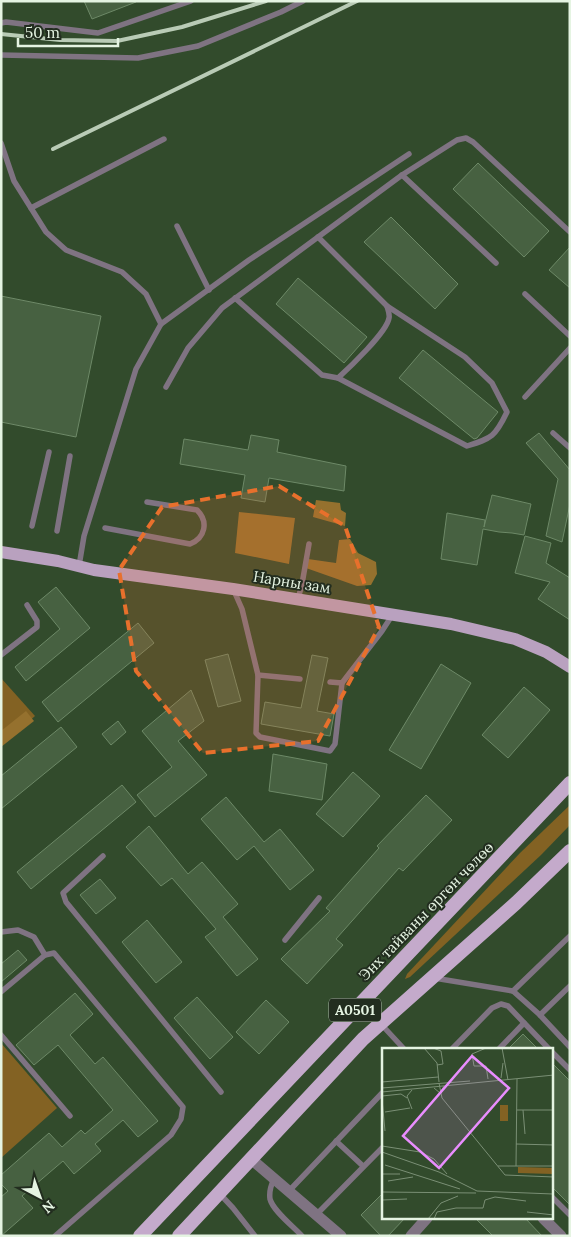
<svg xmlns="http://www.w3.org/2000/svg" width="571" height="1237" viewBox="0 0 571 1237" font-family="Lora,serif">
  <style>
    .green { fill: #836223 }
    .forest { fill: #95712e }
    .building { fill: #476141; stroke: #6d8967 }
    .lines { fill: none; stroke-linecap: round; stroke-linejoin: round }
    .service { stroke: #7f7382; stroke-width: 5.5 }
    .minor { stroke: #7f7382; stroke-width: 11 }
    .primary { stroke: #b9a1bf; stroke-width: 12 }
    .trunk { stroke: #c4aacb; stroke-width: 14 }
    .rail { stroke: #b9cbb6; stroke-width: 4 }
    .marked { fill: #e8702c; fill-opacity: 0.2; stroke: #e8702c; stroke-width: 4; stroke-dasharray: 10 6; stroke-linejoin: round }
    .labels { text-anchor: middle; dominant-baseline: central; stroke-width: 4; stroke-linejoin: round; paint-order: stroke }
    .shield { fill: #222d1f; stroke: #aab8a8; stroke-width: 1 }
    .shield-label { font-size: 14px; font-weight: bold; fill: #e5f4e2 }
    .street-label { font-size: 15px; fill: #e5f4e2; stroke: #222d1f }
    .inset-road { fill: none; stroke: #7a8f75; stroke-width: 1 }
    .view { fill: #e98dfe; fill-opacity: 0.15; stroke: #e98dfe; stroke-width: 2.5 }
    .inset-edge { fill: none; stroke: #e5f4e2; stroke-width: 2.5 }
  </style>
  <rect width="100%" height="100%" fill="#324b2c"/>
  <g class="green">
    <polygon points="1,678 35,716 1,746"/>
    <polygon points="570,805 570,825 541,855 410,977 405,979 407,974 520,853"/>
    <polygon points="1,1043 57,1108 1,1158"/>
  </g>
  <g class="forest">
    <polygon points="316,500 340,503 341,510 346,513 345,526 313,517"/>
    <polygon points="239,512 295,518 289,564 235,553"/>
    <polygon points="350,539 358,553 376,562 377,574 371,585 357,586 306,568 308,559 336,563 339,540"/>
    <polygon points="26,711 34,721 1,747 1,731"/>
  </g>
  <g class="building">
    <polygon points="84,1 136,1 136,2 92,19"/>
    <polygon points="478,163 549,231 524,257 453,189"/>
    <polygon points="391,217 458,284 435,309 364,242"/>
    <polygon points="570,247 570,288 549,270"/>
    <polygon points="298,278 367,337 344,363 276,304"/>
    <polygon points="1,296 101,316 76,437 1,422"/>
    <polygon points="423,350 498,412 477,438 474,439 399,378"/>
    <polygon points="539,433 570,470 570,504 562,542 546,536 558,479 526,443"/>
    <polygon points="251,435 279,440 277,452 346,466 344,491 269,478 265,502 241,498 245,475 180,464 184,439 248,450"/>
    <polygon points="492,495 531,504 524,535 512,533 499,532 483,529 477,565 441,559 447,513 485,520 484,527"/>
    <polygon points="525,536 551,543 546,563 570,578 570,620 538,599 550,582 515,573"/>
    <polygon points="56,587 90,628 26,681 15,667 60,629 38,602"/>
    <polygon points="138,623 154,643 58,722 42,702"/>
    <polygon points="228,654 241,701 218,707 205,660"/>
    <polygon points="312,655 328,658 317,711 334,714 330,736 261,724 265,702 301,708"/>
    <polygon points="441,664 471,683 421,769 389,750"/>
    <polygon points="524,687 550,710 508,758 482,735"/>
    <polygon points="191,690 204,721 178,741 207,775 155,817 137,795 172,767 142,731"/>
    <polygon points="118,721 126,732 111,745 102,734"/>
    <polygon points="61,727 77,747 1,809 1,776"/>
    <polygon points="273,754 327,764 322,800 269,791"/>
    <polygon points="353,772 380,796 343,837 316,814"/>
    <polygon points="122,785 136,802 31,889 17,872"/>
    <polygon points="426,795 452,820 403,871 399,868 336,939 343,945 307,984 281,959 330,911 326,908 379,848 377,846"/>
    <polygon points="226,797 264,842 280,829 314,870 290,890 254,846 237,860 201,819"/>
    <polygon points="149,826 188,874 202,862 238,904 223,917 258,959 237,976 205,937 216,929 172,878 161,886 126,847"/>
    <polygon points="100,879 116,898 96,914 80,895"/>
    <polygon points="147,920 182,962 156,983 122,942"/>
    <polygon points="18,950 27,960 1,982 1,964"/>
    <polygon points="75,993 93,1014 70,1035 95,1064 103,1057 158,1121 138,1137 123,1120 95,1144 101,1151 74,1174 63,1161 22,1196 33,1208 1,1236 1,1197 8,1191 1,1184 1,1175 49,1133 62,1147 81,1130 85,1134 113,1110 58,1045 34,1065 16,1045"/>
    <polygon points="197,997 233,1037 210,1059 174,1018"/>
    <polygon points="266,1000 289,1022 259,1054 236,1032"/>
    <polygon points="523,1034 539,1050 507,1050"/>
    <polygon points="552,1063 570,1081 570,1205 552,1187"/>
    <polygon points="384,1192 384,1218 405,1218 388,1236 381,1236 361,1215"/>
    <polygon points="475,1218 525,1218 542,1236 493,1236"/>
  </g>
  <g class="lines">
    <g class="service">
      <polyline points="1,23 6,22 98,33 191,1"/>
      <polyline points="1,55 138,58 198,46 281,12 303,1"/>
      <polyline points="1,143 14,181 46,232 66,250 122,272 146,294 161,324 136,369 84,536 79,566"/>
      <polyline points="402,175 496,263"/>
      <polyline points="31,208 164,139"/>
      <polyline points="177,226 209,290"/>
      <polyline points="525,294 570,336"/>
      <path d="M235 298 322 375 338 378C349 368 387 332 389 318 390 315 388 310 387 306L318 237"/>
      <polyline points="161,324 249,260 409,154"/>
      <path d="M338 378 467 446C492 438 495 437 507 412L492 383 465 357 387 306"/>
      <polyline points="166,387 188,348 222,308 402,175 457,140 466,138 473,142 570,232"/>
      <polyline points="525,397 570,348"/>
      <polyline points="553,433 570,448"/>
      <polyline points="32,526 49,452"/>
      <path d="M105 528 190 544C205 538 209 522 197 510L147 502"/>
      <polyline points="57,531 70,456"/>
      <polyline points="234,591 242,609 258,675 300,679"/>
      <polyline points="298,599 302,584 309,544"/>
      <polyline points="1,655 37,627 37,621 27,605"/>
      <polyline points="258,675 256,733 260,737 330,751 335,744 342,683"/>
      <polyline points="330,682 342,683 382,631 393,614"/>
      <polyline points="103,856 63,893 66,902 221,1092"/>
      <polyline points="1,932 18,930 34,937 45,955"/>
      <polyline points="285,940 319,898"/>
      <polyline points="434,978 513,991 540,1015 570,1047"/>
      <polyline points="513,991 570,936"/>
      <polyline points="1,992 45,955 54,953 183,1107 181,1119 171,1135 55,1236"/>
      <polyline points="540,1015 570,986"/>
      <polyline points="380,1023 405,1050"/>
      <polyline points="1,1035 70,1116"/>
      <polyline points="451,1050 492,1008 501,1004 508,1006 550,1050"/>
      <polyline points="498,1050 524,1023"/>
      <polyline points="552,1052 570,1070"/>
      <polyline points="336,1141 363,1166"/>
      <path d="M274 1179C271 1185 269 1192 270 1199 273 1211 294 1227 302 1236"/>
      <polyline points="288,1192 384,1091"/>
      <polyline points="219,1193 233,1208 255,1236"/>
      <polyline points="552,1197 570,1215"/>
      <polyline points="316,1215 384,1146"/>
    </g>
    <g class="minor">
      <polyline points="251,1159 341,1236"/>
      <polyline points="543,1218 561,1236"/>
      <polyline points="411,1236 427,1218"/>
    </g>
    <polyline class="primary" points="1,552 58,561 94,570 233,589 451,624 515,639 546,652 570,667"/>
    <g class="trunk">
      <polyline points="140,1236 570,783"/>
      <polyline points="179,1236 363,1039 516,903 570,851"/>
    </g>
    <g class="rail">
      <polyline points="1,34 60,40 117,41 182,27 266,1"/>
      <polyline points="53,149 357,1"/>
    </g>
  </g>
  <path class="marked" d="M279 486 345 526 379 627 318 741 203 753 136 671 119 570 162 507Z"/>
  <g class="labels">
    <rect class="shield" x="329" y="998.5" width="52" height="23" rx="4"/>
    <g class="shield-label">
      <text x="355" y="1010">A0501</text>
    </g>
    <g class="street-label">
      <text transform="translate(292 582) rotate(9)">Нарны зам</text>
      <text transform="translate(426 911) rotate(-46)">Энх тайваны өргөн чөлөө</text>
    </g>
  </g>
  <g transform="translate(382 1048)">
    <rect width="171" height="171" fill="#324b2c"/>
    <path d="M118 57H126V73H118ZM136 119 171 120V126L136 125Z" fill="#836223"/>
    <path class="inset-road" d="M42 0 55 15 57 34M51 0 59 3 61 16 55 17M104 0 90 6 92 18H104L106 31M120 0 126 32M119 30 121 15M0 34 56 29M57 35 60 50 123 127 172 129M0 40 88 33M52 40 58 45 62 38M30 42 25 48 30 61M0 44 172 27M0 48 19 46 25 50M0 51 3 83M135 62H172M141 62 143 86M3 64 28 60M134 96 172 97M0 98 38 104 52 111 65 126M0 104 57 124 95 143 171 146M3 117 78 141M116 118H172M134 118 135 31M0 126H18M6 133 31 129M0 144 94 145M0 152 25 151M145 164 172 167M46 171 59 155 76 148M52 171 55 164 74 160H101L103 152 113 149 144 153"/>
    <path class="view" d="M90 8 127 40 57 120 21 88Z"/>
    <rect width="171" height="171" class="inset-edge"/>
  </g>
  <rect width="571" height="1237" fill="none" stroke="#e5f4e2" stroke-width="5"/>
  <g transform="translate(40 1197) rotate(139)" stroke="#222d1f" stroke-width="4" paint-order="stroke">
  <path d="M0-4L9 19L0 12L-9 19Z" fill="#e5f4e2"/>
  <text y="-8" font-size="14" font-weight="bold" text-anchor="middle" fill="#e5f4e2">N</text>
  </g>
  <path d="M18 38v8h100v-8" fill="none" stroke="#e5f4e2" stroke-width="2.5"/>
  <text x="25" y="38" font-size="15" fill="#e5f4e2" stroke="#222d1f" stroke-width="4" paint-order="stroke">50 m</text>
</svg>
